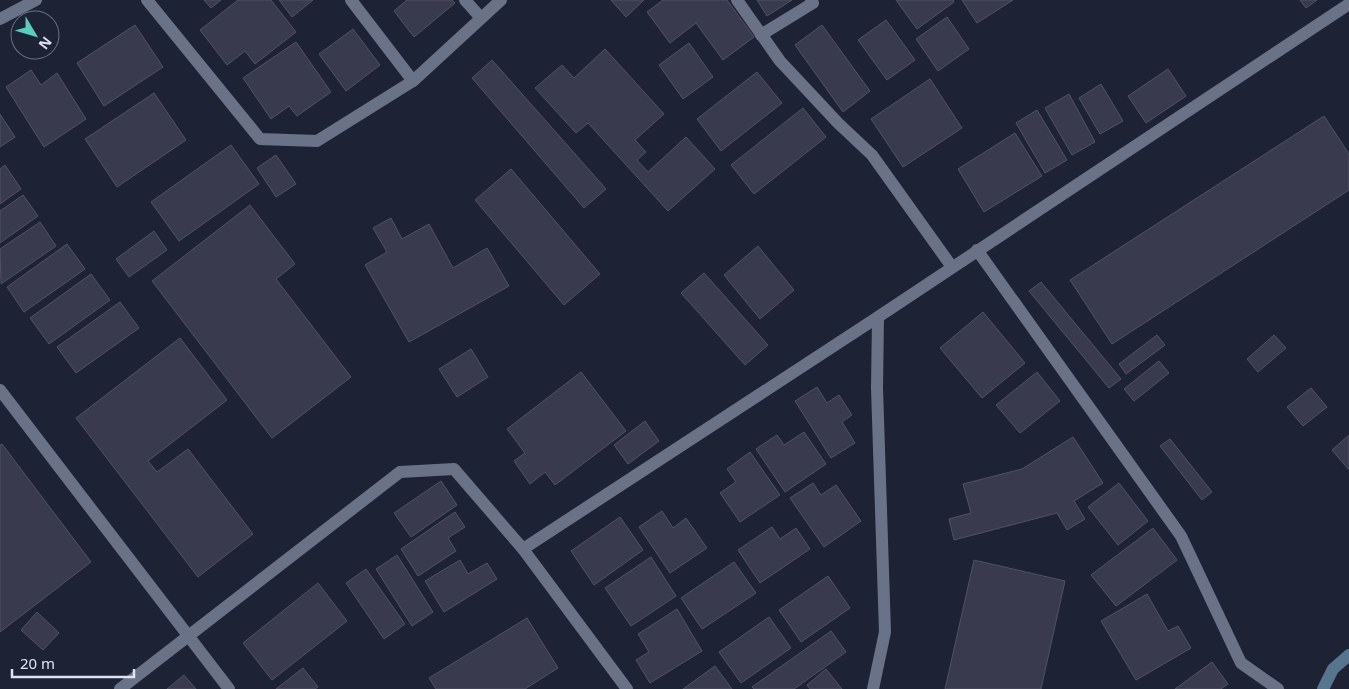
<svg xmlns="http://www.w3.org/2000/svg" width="1349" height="689" viewBox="0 0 1349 689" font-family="'Noto Sans',sans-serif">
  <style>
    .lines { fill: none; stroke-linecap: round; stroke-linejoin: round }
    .stream { stroke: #587590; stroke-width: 12 }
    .building { fill: #3a3a4f; stroke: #515167 }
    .minor { stroke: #6a7288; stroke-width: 12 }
  </style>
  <rect width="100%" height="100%" fill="#1d2335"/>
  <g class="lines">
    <polyline class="stream" points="1323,689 1333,669 1349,655"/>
  </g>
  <g class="building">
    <polygon points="204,0 221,0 211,8"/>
    <polygon points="238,0 271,0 296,32 255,64 245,51 227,65 200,30"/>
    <polygon points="279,0 313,0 292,17"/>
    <polygon points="407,0 452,0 455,3 414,37 394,11"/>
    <polygon points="611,0 644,0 626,17"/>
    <polygon points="663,0 727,0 754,37 723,60 696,23 670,43 647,12"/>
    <polygon points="757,0 792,0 767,16"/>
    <polygon points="896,0 953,0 954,2 917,29"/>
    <polygon points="962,0 1013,0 977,23"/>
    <polygon points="1300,0 1317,0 1306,8"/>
    <polygon points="947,17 969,49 938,71 916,39"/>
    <polygon points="886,20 915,60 887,80 858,40"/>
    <polygon points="135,25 163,67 104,106 77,63"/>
    <polygon points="822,25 870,91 843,112 795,45"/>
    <polygon points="353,29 380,65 346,91 319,54"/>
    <polygon points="296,42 331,92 297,116 289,106 271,119 243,78"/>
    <polygon points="689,43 713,77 683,99 659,65"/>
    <polygon points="605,49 664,114 635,140 646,152 637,160 648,172 686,137 715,169 668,211 588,123 576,133 535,88 562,65 574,78"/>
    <polygon points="492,60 606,189 584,208 472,78"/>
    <polygon points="1168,69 1186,96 1146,123 1128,96"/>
    <polygon points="31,70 41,85 57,73 86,119 44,147 6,87"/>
    <polygon points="757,72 782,103 721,151 697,119"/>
    <polygon points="930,79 962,128 903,167 871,119"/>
    <polygon points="1101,84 1123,121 1100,134 1079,98"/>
    <polygon points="154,93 186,140 117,187 85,139"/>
    <polygon points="1069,94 1095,142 1072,155 1045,108"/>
    <polygon points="803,108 826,137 754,194 731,165"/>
    <polygon points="1037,110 1067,160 1045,173 1016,123"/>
    <polygon points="0,114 15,137 0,147"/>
    <polygon points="1324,116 1349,154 1349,190 1112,344 1070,280"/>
    <polygon points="1015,133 1042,176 984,212 958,169"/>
    <polygon points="231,145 259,184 179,241 151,202"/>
    <polygon points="276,155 296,184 276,197 257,168"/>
    <polygon points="5,165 21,189 0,204 0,169"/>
    <polygon points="511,169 600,274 564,305 475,200"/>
    <polygon points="23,195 38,216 0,243 0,211"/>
    <polygon points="250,205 295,264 276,279 351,377 272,438 152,281"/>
    <polygon points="391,218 402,239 429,224 453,268 487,248 509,286 409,342 365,265 387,252 373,228"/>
    <polygon points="40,222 56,246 1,284 0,249"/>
    <polygon points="154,231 167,250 129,277 116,259"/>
    <polygon points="67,244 85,269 24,312 7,287"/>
    <polygon points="758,246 794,290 760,319 724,275"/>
    <polygon points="704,273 768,345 745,365 681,293"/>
    <polygon points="91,274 110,300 49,344 30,318"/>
    <polygon points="1041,282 1121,379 1109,388 1029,291"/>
    <polygon points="120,302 139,328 76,373 57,347"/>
    <polygon points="983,312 1025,363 982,398 940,348"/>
    <polygon points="1157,335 1165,345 1126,374 1119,364"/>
    <polygon points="1274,335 1286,348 1258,372 1247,359"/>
    <polygon points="180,338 227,400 148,461 157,472 188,449 253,534 198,577 76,418"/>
    <polygon points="471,349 488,377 457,397 439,369"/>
    <polygon points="1159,361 1169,373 1134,401 1124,389"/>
    <polygon points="581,372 626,431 555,485 545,472 530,484 514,461 525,453 507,429"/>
    <polygon points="1037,372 1060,401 1020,433 996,405"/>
    <polygon points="817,387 827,403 839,395 852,415 842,422 855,443 831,458 795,401"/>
    <polygon points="1311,388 1327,407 1303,426 1287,407"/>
    <polygon points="645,421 659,441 628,464 614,445"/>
    <polygon points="804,432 826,464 785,492 756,449 777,435 784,445"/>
    <polygon points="1349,435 1349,470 1332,450"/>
    <polygon points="1073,437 1103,483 1074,501 1085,519 1067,530 1057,513 954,540 949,519 971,513 963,484 1022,469"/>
    <polygon points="1170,439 1212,492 1202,500 1160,446"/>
    <polygon points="2,444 91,562 0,632 0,445"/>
    <polygon points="750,452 780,495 740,522 720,493 736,482 727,469"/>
    <polygon points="441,481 457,505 411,537 394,513"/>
    <polygon points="813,483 821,495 836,485 861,521 824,547 790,498"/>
    <polygon points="1119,483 1148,521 1118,545 1088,507"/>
    <polygon points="662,511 673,528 686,518 707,548 670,573 639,527"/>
    <polygon points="455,512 465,527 448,538 456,551 418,576 401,549"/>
    <polygon points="620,517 643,550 594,585 571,551"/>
    <polygon points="772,527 780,539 796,528 810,549 760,583 738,550"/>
    <polygon points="1153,528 1177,560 1116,606 1091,575"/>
    <polygon points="397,555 433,612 412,626 376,569"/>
    <polygon points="651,557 676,596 631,626 605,588"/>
    <polygon points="460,560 468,574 487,563 497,579 444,612 425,581"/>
    <polygon points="974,560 1065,581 1041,689 945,689"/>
    <polygon points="734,562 756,593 702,629 681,598"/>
    <polygon points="366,569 405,624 384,639 346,583"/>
    <polygon points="828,576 850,608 801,642 779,610"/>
    <polygon points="318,583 347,621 272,680 243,643"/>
    <polygon points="1147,594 1168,631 1178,626 1191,648 1136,680 1101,621"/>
    <polygon points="677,609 702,651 650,683 636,660 649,652 638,634"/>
    <polygon points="37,612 59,633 43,650 21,630"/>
    <polygon points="769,617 791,648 741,683 719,652"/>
    <polygon points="527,618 558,668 525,689 436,689 429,678"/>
    <polygon points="831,631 846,652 794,689 754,689 752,687"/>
    <polygon points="1212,662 1228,684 1221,689 1175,689"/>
    <polygon points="715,666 732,689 683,689"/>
    <polygon points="303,668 318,687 315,689 276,689"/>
    <polygon points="826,669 842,689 810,689 807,685"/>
    <polygon points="184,675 196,689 167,689"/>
  </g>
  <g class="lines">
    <g class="minor">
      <polyline points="147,0 260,139 317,141 413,81 501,0"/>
      <polyline points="351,0 413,81"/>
      <polyline points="465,0 481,18"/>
      <polyline points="737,0 780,61 838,123 872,155 952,267"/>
      <polyline points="0,19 36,0"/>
      <polyline points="761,35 813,3 811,0"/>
      <polyline points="977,250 1181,536 1241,663 1278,689"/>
      <polyline points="0,390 229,689"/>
      <polyline points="523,549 627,689"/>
      <polyline points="120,689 400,472 454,469 523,549 878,317"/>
      <polyline points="873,689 885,632 877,388 878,317 1349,4"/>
    </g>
  </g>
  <g transform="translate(35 35) rotate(128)"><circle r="24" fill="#1d2335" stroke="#6a707f"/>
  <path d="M0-4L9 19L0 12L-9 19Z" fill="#59cebf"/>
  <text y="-8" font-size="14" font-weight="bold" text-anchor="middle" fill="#dee3ef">N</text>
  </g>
  <path d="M12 669v8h122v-8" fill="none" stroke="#dee3ef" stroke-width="2.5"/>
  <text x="20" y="669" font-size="15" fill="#dee3ef" stroke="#1d2335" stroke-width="4" paint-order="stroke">20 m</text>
</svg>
